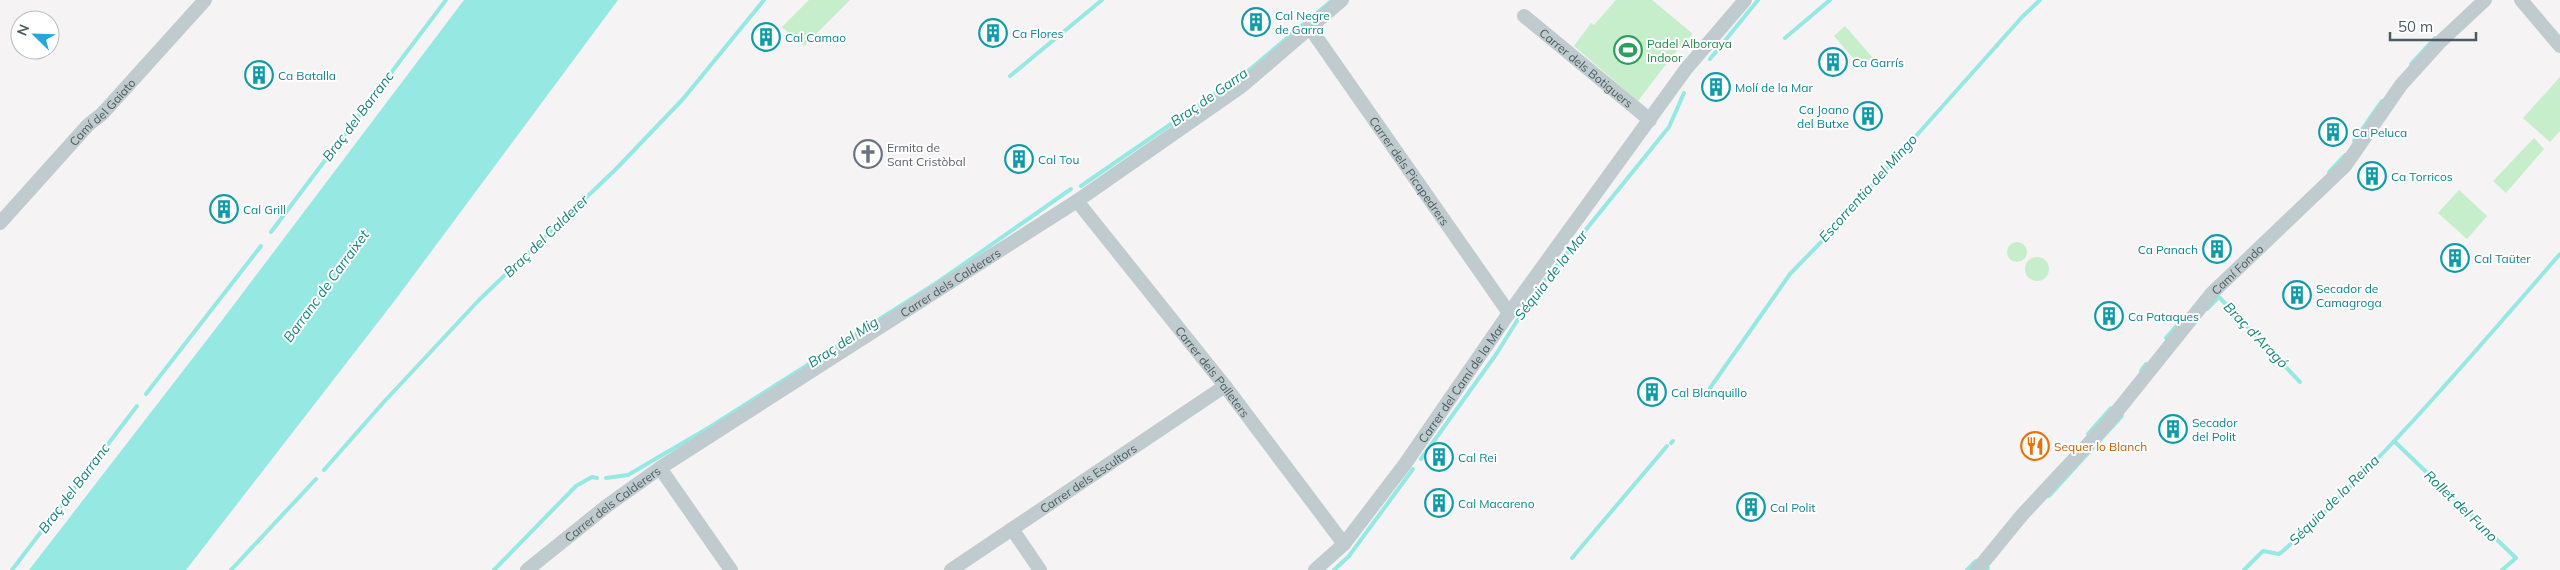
<svg xmlns="http://www.w3.org/2000/svg" width="2560" height="570" viewBox="0 0 2560 570" font-family="Mulish,sans-serif">
  <style>
    .green { fill: #c6eecb }
    .water { fill: #96e8e2 }
    .lines { fill: none; stroke-linecap: round; stroke-linejoin: round }
    .stream { stroke: #96e8e2; stroke-width: 4 }
    .minor { stroke: #bfcbce; stroke-width: 14 }
    .labels { text-anchor: middle; dominant-baseline: central; stroke-width: 4; stroke-linejoin: round; paint-order: stroke }
    .culture-label { font-size: 12px; fill: #0d838f; stroke: #fff; text-anchor: start }
    .leisure-label { font-size: 12px; fill: #27864d; stroke: #fff; text-anchor: start }
    .street-label { font-size: 12px; fill: #4b5b5f; stroke: #fff }
    .worship-label { font-size: 12px; fill: #5b616d; stroke: #fff; text-anchor: start }
    .food-label { font-size: 12px; fill: #c56008; stroke: #fff; text-anchor: start }
    .water-label { font-size: 14px; font-style: italic; fill: #15827b; stroke: #fff }
  </style>
  <rect width="100%" height="100%" fill="#f5f3f4"/>
  <g class="green">
    <polygon points="809,0 850,0 804,46 782,27"/>
    <polygon points="1616,0 1652,0 1693,34 1673,55 1638,101 1574,46 1591,23 1594,25"/>
    <polygon points="1845,26 1872,57 1861,67 1834,36"/>
    <polygon points="2560,77 2560,131 2550,142 2523,118"/>
    <polygon points="2534,138 2544,149 2506,193 2493,181"/>
    <polygon points="2459,190 2487,216 2467,239 2438,213"/>
    <circle cx="2017" cy="252" r="10"/>
    <circle cx="2037" cy="269" r="12"/>
  </g>
  <polygon class="water" points="464,0 618,0 396,299 186,570 29,570 220,323"/>
  <g class="lines">
    <g class="stream">
      <polyline points="1785,38 1830,0"/>
      <polyline points="1710,59 1758,0"/>
      <polyline points="2411,64 2435,38"/>
      <polyline points="1010,76 1102,0"/>
      <polyline points="2354,141 2382,101"/>
      <polyline points="2329,172 2345,155"/>
      <polyline points="1081,186 1248,71 1330,2"/>
      <polyline points="271,232 446,0"/>
      <polyline points="2207,309 2219,297 2300,382"/>
      <polyline points="2166,338 2186,315"/>
      <polyline points="2141,371 2146,364"/>
      <polyline points="1710,388 1790,274 1826,237 2023,16 2040,0"/>
      <polyline points="146,394 261,246"/>
      <polyline points="2088,434 2111,408"/>
      <polyline points="2394,441 2516,558 2502,570"/>
      <polyline points="1671,443 1673,441"/>
      <polyline points="1421,459 1497,353 1533,295 1669,127 1684,93"/>
      <polyline points="324,470 382,404 479,300 616,169 683,99 764,0"/>
      <polyline points="606,478 628,475 710,427 938,282 1071,189"/>
      <polyline points="2049,496 2122,416"/>
      <polyline points="1572,558 1667,446"/>
      <polyline points="12,570 137,406"/>
      <polyline points="231,570 316,479"/>
      <polyline points="494,570 576,486 592,477 597,478"/>
      <polyline points="1334,570 1349,556 1413,469"/>
      <polyline points="1967,570 1976,561"/>
      <polyline points="1986,570 1988,568"/>
      <path d="M2244 570 2263 551 2279 554 2282 552C2383 461 2471 356 2560 254"/>
    </g>
    <g class="minor">
      <polyline points="2521,0 2560,46"/>
      <path id="s1" d="M1524 16 1650 120"/>
      <path id="s2" d="M1310 28 1509 313"/>
      <path id="s3" d="M1077 201 1225 386 1344 544"/>
      <path id="s4" d="M0 223 88 125 102 114 205 0"/>
      <polyline points="660,468 731,570"/>
      <polyline points="1012,529 1040,570"/>
      <path id="s5" d="M527 570 608 505 660 468 1077 201 1242 86 1342 0"/>
      <path id="s6" d="M951 570 1225 386"/>
      <path id="s7" d="M1315 570 1344 544 1405 464 1509 313 1686 69 1745 0"/>
      <path id="s8" d="M1977 570 2022 515 2106 425 2212 293 2345 166 2401 85 2439 43 2485 0"/>
    </g>
  </g>
  <defs>
    <symbol id="building-ring" viewBox="-11 -11 22 22"><circle r="9.5" fill="#fff" stroke="#0f9aa8" stroke-width="1.5"/><path d="M-4-6H4V6H1V3H-1V6H-4ZM-2.5-4.3h1.7v1.8h-1.7ZM.8-4.3h1.7v1.8H.8ZM-2.5-1h1.7V.8h-1.7ZM.8-1h1.7V.8H.8Z" fill="#0f9aa8"/></symbol>
    <symbol id="stadium-ring" viewBox="-11 -11 22 22"><circle r="9.5" fill="#fff" stroke="#2e9e5b" stroke-width="1.5"/><path d="M0-5a6.5 5 0 1 0 0 10a6.5 5 0 1 0 0-10ZM-3.5-1.8h7v3.6h-7Z" fill="#2e9e5b"/></symbol>
    <symbol id="church-ring" viewBox="-11 -11 22 22"><circle r="9.5" fill="#fff" stroke="#6b7280" stroke-width="1.5"/><path d="M-1.2-6h2.4v3.5h3.3v2.4h-3.3V6h-2.4V-.1h-3.3v-2.4h3.3Z" fill="#6b7280"/></symbol>
    <symbol id="restaurant-ring" viewBox="-11 -11 22 22"><circle r="9.5" fill="#fff" stroke="#e8710a" stroke-width="1.5"/><path d="M-5-6h1v4h1v-4h1v4h1v-4h1v5L-1.5 .5V6h-2V.5L-5-1ZM5-6V6H3V1.5H1.5Q1.5-4 5-6Z" fill="#e8710a"/></symbol>
  </defs>
  <g fill-rule="evenodd">
    <use href="#building-ring" x="1240" y="6" width="32" height="32"/>
    <use href="#building-ring" x="977" y="17" width="32" height="32"/>
    <use href="#building-ring" x="750" y="21" width="32" height="32"/>
    <use href="#stadium-ring" x="1612" y="34" width="32" height="32"/>
    <use href="#building-ring" x="1817" y="46" width="32" height="32"/>
    <use href="#building-ring" x="243" y="59" width="32" height="32"/>
    <use href="#building-ring" x="1700" y="71" width="32" height="32"/>
    <use href="#building-ring" x="1852" y="100" width="32" height="32"/>
    <use href="#building-ring" x="2317" y="116" width="32" height="32"/>
    <use href="#church-ring" x="852" y="138" width="32" height="32"/>
    <use href="#building-ring" x="1003" y="143" width="32" height="32"/>
    <use href="#building-ring" x="2356" y="160" width="32" height="32"/>
    <use href="#building-ring" x="208" y="193" width="32" height="32"/>
    <use href="#building-ring" x="2201" y="233" width="32" height="32"/>
    <use href="#building-ring" x="2439" y="242" width="32" height="32"/>
    <use href="#building-ring" x="2281" y="279" width="32" height="32"/>
    <use href="#building-ring" x="2093" y="300" width="32" height="32"/>
    <use href="#building-ring" x="1636" y="376" width="32" height="32"/>
    <use href="#building-ring" x="2157" y="413" width="32" height="32"/>
    <use href="#restaurant-ring" x="2019" y="430" width="32" height="32"/>
    <use href="#building-ring" x="1423" y="441" width="32" height="32"/>
    <use href="#building-ring" x="1423" y="487" width="32" height="32"/>
    <use href="#building-ring" x="1735" y="491" width="32" height="32"/>
  </g>
  <g class="labels">
    <g class="culture-label">
      <text x="1275" y="15">Cal Negre<tspan x="1275" dy="14">de Garra</tspan></text>
      <text x="1012" y="33">Ca Flores</text>
      <text x="785" y="37">Cal Camao</text>
      <text x="1852" y="62">Ca Garrís</text>
      <text x="278" y="75">Ca Batalla</text>
      <text x="1735" y="87">Molí de la Mar</text>
      <text x="1849" y="109" text-anchor="end">Ca Joano<tspan x="1849" dy="14">del Butxe</tspan></text>
      <text x="2352" y="132">Ca Peluca</text>
      <text x="1038" y="159">Cal Tou</text>
      <text x="2391" y="176">Ca Torricos</text>
      <text x="243" y="209">Cal Grill</text>
      <text x="2198" y="249" text-anchor="end">Ca Panach</text>
      <text x="2474" y="258">Cal Taüter</text>
      <text x="2316" y="288">Secador de<tspan x="2316" dy="14">Camagroga</tspan></text>
      <text x="2128" y="316">Ca Pataques</text>
      <text x="1671" y="392">Cal Blanquillo</text>
      <text x="2192" y="422">Secador<tspan x="2192" dy="14">del Polit</tspan></text>
      <text x="1458" y="457">Cal Rei</text>
      <text x="1458" y="503">Cal Macareno</text>
      <text x="1770" y="507">Cal Polit</text>
    </g>
    <g class="leisure-label">
      <text x="1647" y="43">Padel Alboraya<tspan x="1647" dy="14">Indoor</tspan></text>
    </g>
    <g class="street-label">
      <text stroke="none"><textPath href="#s1" startOffset="81">Carrer dels Botiguers</textPath></text>
      <text stroke="none"><textPath href="#s4" startOffset="151">Camí del Gaiato</textPath></text>
      <text stroke="none"><textPath href="#s2" startOffset="174">Carrer dels Picapedrers</textPath></text>
      <text stroke="none"><textPath href="#s8" startOffset="398">Camí Fondo</textPath></text>
      <text stroke="none"><textPath href="#s5" startOffset="512">Carrer dels Calderers</textPath></text>
      <text stroke="none"><textPath href="#s3" startOffset="218">Carrer dels Palleters</textPath></text>
      <text stroke="none"><textPath href="#s7" startOffset="238">Carrer del Camí de la Mar</textPath></text>
      <text stroke="none"><textPath href="#s6" startOffset="165">Carrer dels Escultors</textPath></text>
      <text stroke="none"><textPath href="#s5" startOffset="108">Carrer dels Calderers</textPath></text>
    </g>
    <g class="worship-label">
      <text x="887" y="147">Ermita de<tspan x="887" dy="14">Sant Cristòbal</tspan></text>
    </g>
    <g class="food-label">
      <text x="2054" y="446">Sequer lo Blanch</text>
    </g>
    <g class="water-label">
      <text transform="translate(1209 97) rotate(-35)">Braç de Garra</text>
      <text transform="translate(358 116) rotate(-53)">Braç del Barranc</text>
      <text transform="translate(1868 188) rotate(-48)">Escorrentia del Mingo</text>
      <text transform="translate(546 236) rotate(-44)">Braç del Calderer</text>
      <text transform="translate(1551 275) rotate(-52)">Séquia de la Mar</text>
      <text transform="translate(326 286) rotate(-54)">Barranc de Carraixet</text>
      <text transform="translate(2256 335) rotate(46)">Braç d'Aragó</text>
      <text transform="translate(843 342) rotate(-33)">Braç del Mig</text>
      <text transform="translate(74 488) rotate(-53)">Braç del Barranc</text>
      <text transform="translate(2334 500) rotate(-45)">Séquia de la Reina</text>
      <text transform="translate(2461 506) rotate(44)">Rollet del Funo</text>
    </g>
  </g>
  <g transform="translate(35 35) rotate(293)"><circle r="24" fill="#ffffff" stroke="#b7bdbf"/>
  <path d="M0-4L9 19L0 12L-9 19Z" fill="#28a6da"/>
  <text y="-8" font-size="14" font-weight="bold" text-anchor="middle" fill="#4b5b5f">N</text>
  </g>
  <path d="M2390 32v8h86v-8" fill="none" stroke="#4b5b5f" stroke-width="2.5"/>
  <text x="2398" y="32" font-size="15" fill="#4b5b5f" stroke="#ffffff" stroke-width="4" paint-order="stroke">50 m</text>
</svg>
